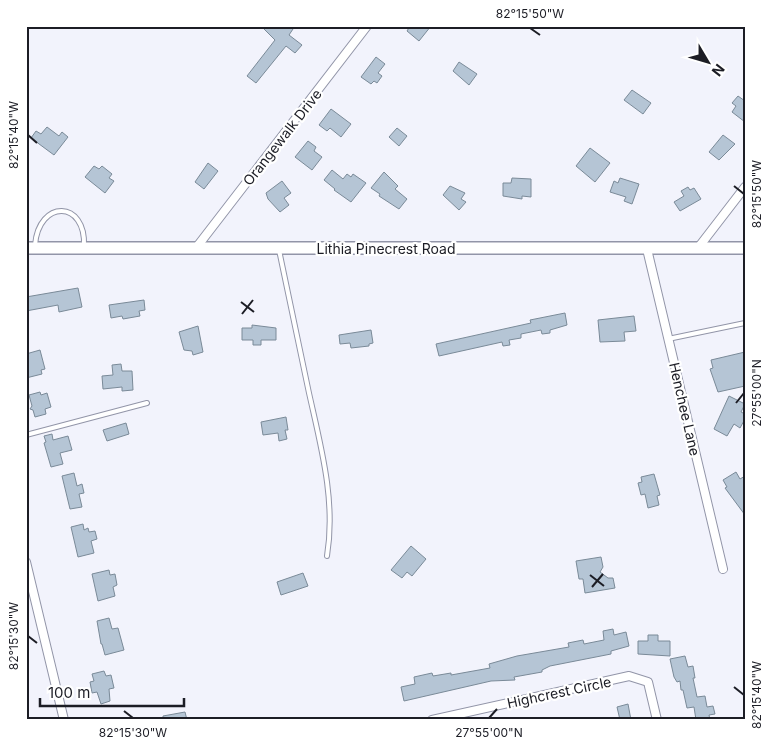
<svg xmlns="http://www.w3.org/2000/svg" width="771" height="746" viewBox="0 0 771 746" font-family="Inter,sans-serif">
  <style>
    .building { fill: #b5c5d5; stroke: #7a8a98 }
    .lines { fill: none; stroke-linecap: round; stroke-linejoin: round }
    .service-casing { stroke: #9295a8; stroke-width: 6 }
    .minor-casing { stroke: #9295a8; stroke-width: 10 }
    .secondary-casing { stroke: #9295a8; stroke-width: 14 }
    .service { stroke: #fff; stroke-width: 4 }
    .minor { stroke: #fff; stroke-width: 8 }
    .secondary { stroke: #fff; stroke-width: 11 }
    .ticks { fill: none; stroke: #1c1d25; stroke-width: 2 }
    .labels { text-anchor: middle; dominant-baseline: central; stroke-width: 4.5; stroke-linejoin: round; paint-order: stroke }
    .street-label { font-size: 14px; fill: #1c1d25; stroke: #fff }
    .neatline { fill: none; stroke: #1c1d25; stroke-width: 2 }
    .ticks-label { font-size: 12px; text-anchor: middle; fill: #1c1d25 }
  </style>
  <rect width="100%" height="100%" fill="#f2f3fc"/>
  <g class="building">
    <polygon points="261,26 295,26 289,35 302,45 295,53 286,46 256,83 247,76 275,40"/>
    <polygon points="410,26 431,26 419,41 407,31"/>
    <polygon points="376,57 385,64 378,73 382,76 377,83 374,81 371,84 361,77"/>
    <polygon points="459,62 477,74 469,85 453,71"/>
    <polygon points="632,90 651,103 643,114 624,100"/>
    <polygon points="738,96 745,101 745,122 732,112 736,106 732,103"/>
    <polygon points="331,109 351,124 341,137 330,128 327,131 319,125"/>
    <polygon points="47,127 59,136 62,132 68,137 54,155 31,138 36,131 41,134"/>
    <polygon points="397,128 407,136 399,146 389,137"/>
    <polygon points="723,135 735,144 719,160 709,152"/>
    <polygon points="308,141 316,147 314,151 322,157 312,170 295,157"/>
    <polygon points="590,148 610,163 595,182 576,166"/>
    <polygon points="208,163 218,171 204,189 195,182"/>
    <polygon points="94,166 99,169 102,166 112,174 109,178 114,181 105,193 85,177"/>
    <polygon points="332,170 343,179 347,174 351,177 353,174 366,183 351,202 334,190 335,189 324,180"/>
    <polygon points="384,172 398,186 395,189 407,199 399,209 379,196 380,194 371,188"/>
    <polygon points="512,178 531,179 531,197 522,196 522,199 503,196 503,183 511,183"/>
    <polygon points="620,178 639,184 632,204 624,201 626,197 610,192 614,181 618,183"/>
    <polygon points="282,181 291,193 284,198 289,205 280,212 268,199 266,193"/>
    <polygon points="450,186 465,193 461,199 466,202 459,210 443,195"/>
    <polygon points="688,187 690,190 694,188 701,199 680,211 674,202 684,196 681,191"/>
    <polygon points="78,288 82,307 59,312 58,305 26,311 26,297"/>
    <polygon points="144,300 145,310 139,311 140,316 123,319 122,316 111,318 109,305"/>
    <polygon points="565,313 567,325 550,330 550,333 542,334 541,330 521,334 521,338 509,340 510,345 503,346 502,342 439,356 436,344 531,323 530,320"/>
    <polygon points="634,316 636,331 624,332 625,341 600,342 598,320"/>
    <polygon points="252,325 276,328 276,340 261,340 261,345 253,345 253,340 242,340 242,328 252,328"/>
    <polygon points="198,326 203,352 193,355 192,351 184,350 179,332"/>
    <polygon points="371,330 373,343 369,344 369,346 351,348 350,343 340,344 339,335"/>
    <polygon points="40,350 45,369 41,370 42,374 26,378 26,354"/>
    <polygon points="745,352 745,386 718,392 710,369 713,368 711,360"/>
    <polygon points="121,364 122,371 132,371 133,390 122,391 122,387 103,389 102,376 113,375 112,365"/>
    <polygon points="40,392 41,395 47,393 51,407 45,409 46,414 35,417 33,410 30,409 32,406 29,395"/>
    <polygon points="729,396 745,404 741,412 745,414 745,419 740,428 734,424 727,436 714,429"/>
    <polygon points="286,417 288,430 285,430 287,439 279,441 278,433 263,435 261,422"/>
    <polygon points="126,423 129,434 107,441 103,430"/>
    <polygon points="52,434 53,440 68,436 72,450 60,453 63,464 51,467 44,443 46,442 44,436"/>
    <polygon points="736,472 740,479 745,476 745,515 725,488 727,487 723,480"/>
    <polygon points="74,473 77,486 82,484 84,493 79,494 82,507 70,509 62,476"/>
    <polygon points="654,474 660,495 657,496 659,505 648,508 645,494 641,495 638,483 642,482 641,477"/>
    <polygon points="83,524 84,530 88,528 89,532 95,531 97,539 91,541 94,553 78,557 71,527"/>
    <polygon points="411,546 426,559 412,576 407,572 402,578 391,570"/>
    <polygon points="601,557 603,567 600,572 608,578 613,578 615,588 585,593 583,579 579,579 576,561"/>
    <polygon points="109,570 110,575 115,574 117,585 113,587 115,596 98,601 92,574"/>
    <polygon points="303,573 308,586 281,595 277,582"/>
    <polygon points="109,618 112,629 118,628 124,650 105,655 102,644 101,644 97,621"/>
    <polygon points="613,629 614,635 626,632 629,646 611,651 611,654 550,666 542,670 542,672 514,677 515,680 491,681 404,701 401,687 415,684 414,677 432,673 433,676 451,673 451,675 490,668 489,664 517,656 569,647 568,643 583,640 584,644 604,640 603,631"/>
    <polygon points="648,635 658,635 658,641 670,641 670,656 638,654 638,641 648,641"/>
    <polygon points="685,656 688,667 693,666 695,678 693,678 697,697 705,696 707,707 713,706 715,714 709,715 710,720 696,720 694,707 687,708 683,690 681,690 680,681 677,682 674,677 670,659"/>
    <polygon points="104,671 106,676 111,675 114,688 109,689 110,701 101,704 97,692 92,693 90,682 94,681 92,674"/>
    <polygon points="628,704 631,720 620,720 617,707"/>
    <polygon points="185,712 187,720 163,720 163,716"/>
  </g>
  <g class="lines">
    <defs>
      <g id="service">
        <path d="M35 245C39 199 86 200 84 246"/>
        <path d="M279 250C289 298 299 346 309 393 321 447 336 501 327 556"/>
        <polyline points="668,339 745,323"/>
        <polyline points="26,435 147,403"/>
      </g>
      <g id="minor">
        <polyline points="196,248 367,26"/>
        <polyline points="698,248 745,187"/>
        <polyline points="647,249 723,569"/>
        <polyline points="26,562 64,720"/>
        <polyline points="432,720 629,676 648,682 657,720"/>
      </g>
      <polyline id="secondary" points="26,248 745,248"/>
    </defs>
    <use href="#service" class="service-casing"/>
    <use href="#minor" class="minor-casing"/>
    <use href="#secondary" class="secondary-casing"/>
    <use href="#service" class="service"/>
    <use href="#minor" class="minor"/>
    <use href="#secondary" class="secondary"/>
  </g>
  <path class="ticks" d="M530 28 540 35M28 135 37 143M734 186 744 194M241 302 254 312M242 314 253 300M736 403 744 393M590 575 604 586M592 587 603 574M28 636 37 643M734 687 744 695M124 711 133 718M489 718 497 709"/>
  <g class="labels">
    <g class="street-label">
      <text transform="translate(282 137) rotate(-52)">Orangewalk Drive</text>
      <text x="386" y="248">Lithia Pinecrest Road</text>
      <text transform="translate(685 409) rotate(77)">Henchee Lane</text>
      <text transform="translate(559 692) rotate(-12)">Highcrest Circle</text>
    </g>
  </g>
  <rect width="771" height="746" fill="none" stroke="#ffffff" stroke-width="55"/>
  <g transform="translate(708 62) rotate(128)" stroke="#ffffff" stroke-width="4" paint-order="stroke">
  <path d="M0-4L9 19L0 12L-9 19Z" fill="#1c1d25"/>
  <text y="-8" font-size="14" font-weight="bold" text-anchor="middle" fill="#1c1d25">N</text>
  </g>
  <path d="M40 698v8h144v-8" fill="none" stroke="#1c1d25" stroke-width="2.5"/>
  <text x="48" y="698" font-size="15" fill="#1c1d25" stroke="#ffffff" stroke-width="4" paint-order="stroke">100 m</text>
  <rect x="28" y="28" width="716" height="690" class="neatline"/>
  <g class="ticks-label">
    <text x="530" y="18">82°15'50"W</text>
    <text transform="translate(14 135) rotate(-90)" y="4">82°15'40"W</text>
    <text transform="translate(757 194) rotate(-90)" y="4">82°15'50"W</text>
    <text transform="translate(757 393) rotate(-90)" y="4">27°55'00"N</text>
    <text transform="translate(14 636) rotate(-90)" y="4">82°15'30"W</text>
    <text transform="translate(757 695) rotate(-90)" y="4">82°15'40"W</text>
    <text x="133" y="737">82°15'30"W</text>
    <text x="489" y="737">27°55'00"N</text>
  </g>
</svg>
